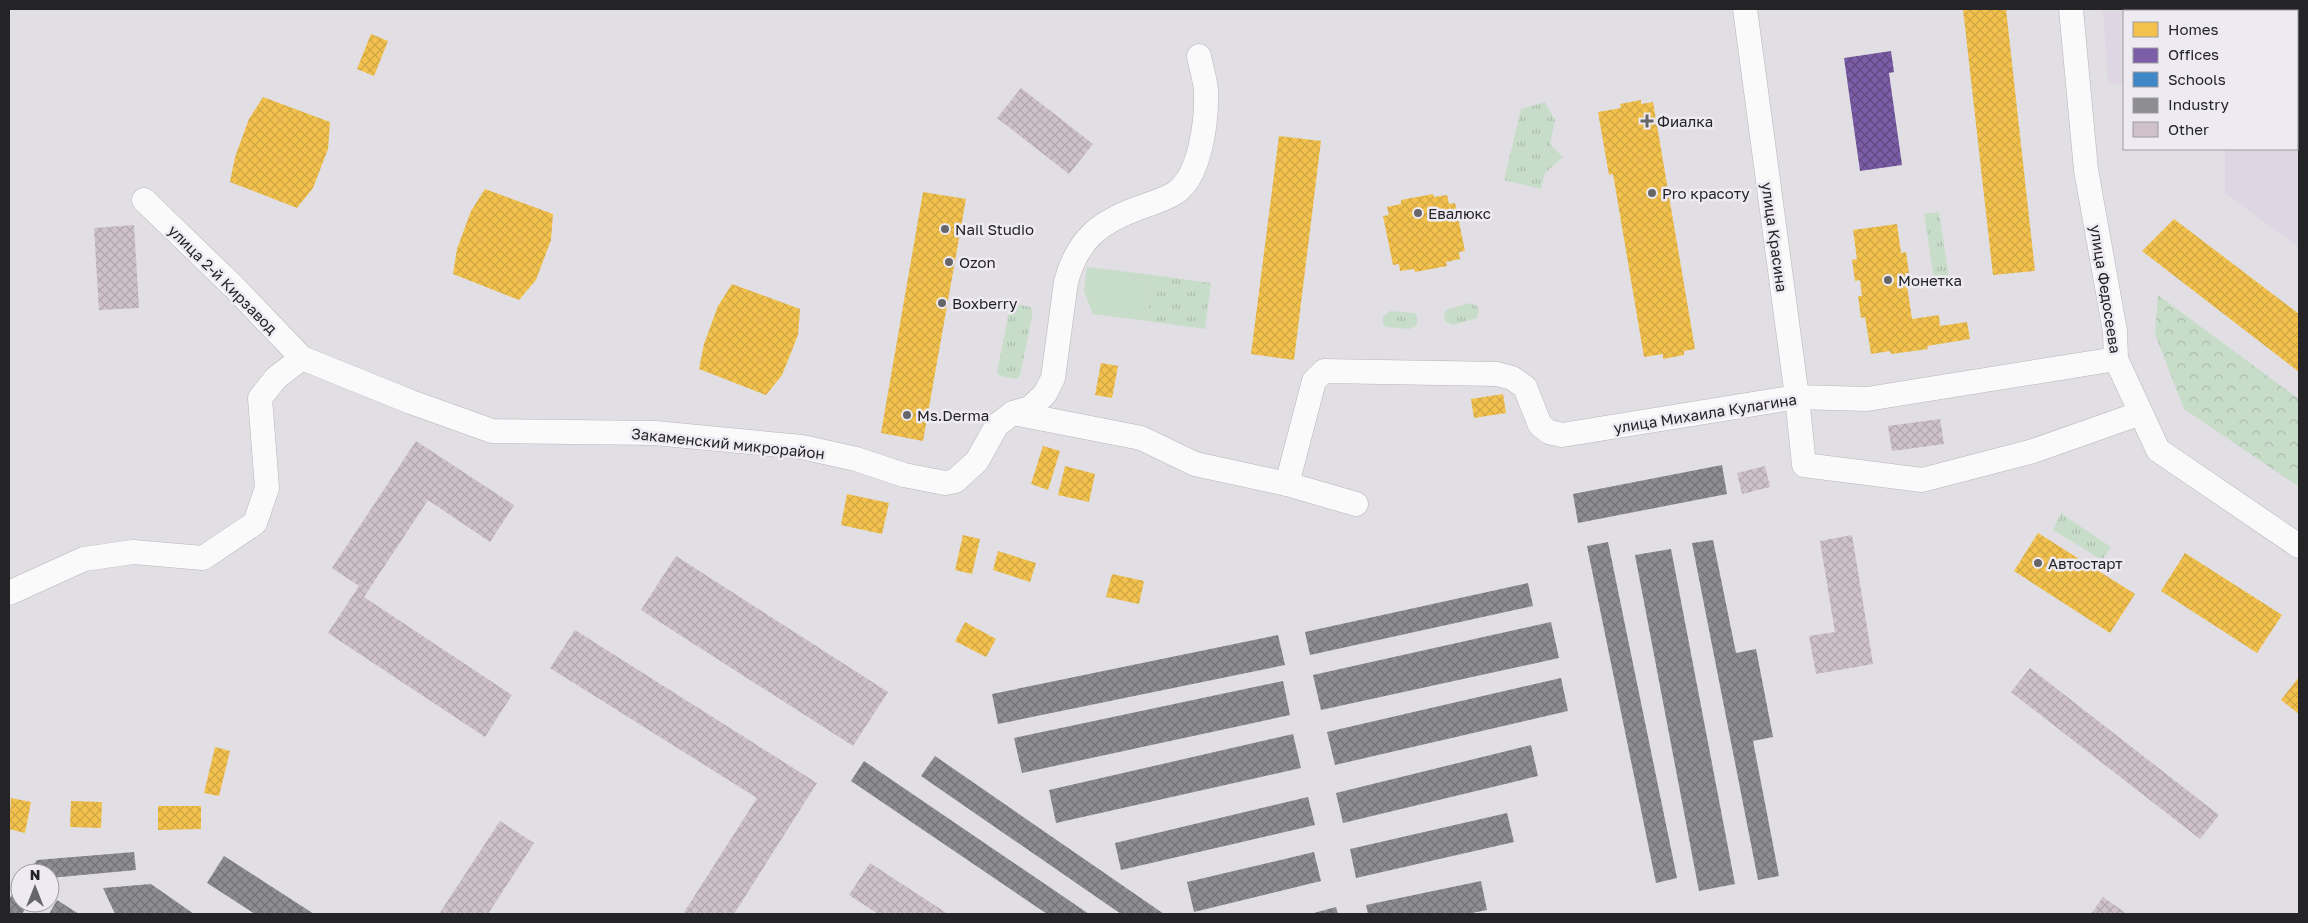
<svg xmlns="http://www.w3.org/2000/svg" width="2308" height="923" viewBox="0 0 2308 923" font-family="'Golos Text',sans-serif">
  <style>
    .education { fill: #dfd6e3 }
    .grass { fill: url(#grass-tufts) }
    .forest { fill: url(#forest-crowns) }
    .pitch { fill: #c7ddca }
    .homes { fill: url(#homes-cross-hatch) }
    .offices { fill: url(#offices-cross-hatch) }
    .schools { fill: url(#schools-cross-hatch) }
    .industry { fill: url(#industry-cross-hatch) }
    .building { fill: url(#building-cross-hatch) }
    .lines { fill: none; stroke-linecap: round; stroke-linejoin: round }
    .minor-casing { stroke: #b7b5b9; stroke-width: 25 }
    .minor { stroke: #fafafb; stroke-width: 24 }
    .poi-dot { fill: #666568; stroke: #edeaf2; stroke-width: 2 }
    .labels { text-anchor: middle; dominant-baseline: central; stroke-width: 5; stroke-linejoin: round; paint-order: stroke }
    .poi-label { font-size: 15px; fill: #242326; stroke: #edeaf2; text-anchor: start }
    .street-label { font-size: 15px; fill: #242326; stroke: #edeaf2 }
  </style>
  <defs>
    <pattern id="grass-tufts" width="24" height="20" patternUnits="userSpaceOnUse" patternTransform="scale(1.25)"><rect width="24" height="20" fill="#c7ddca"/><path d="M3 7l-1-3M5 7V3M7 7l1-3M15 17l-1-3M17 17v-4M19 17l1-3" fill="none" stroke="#abbdad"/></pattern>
    <pattern id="forest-crowns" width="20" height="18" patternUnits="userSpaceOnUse" patternTransform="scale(1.25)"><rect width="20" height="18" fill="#c7ddca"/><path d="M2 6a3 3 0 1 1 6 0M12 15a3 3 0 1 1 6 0" fill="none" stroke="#abbdad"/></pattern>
    <pattern id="homes-cross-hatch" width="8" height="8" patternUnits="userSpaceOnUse" patternTransform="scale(1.25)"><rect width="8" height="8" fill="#f2c14e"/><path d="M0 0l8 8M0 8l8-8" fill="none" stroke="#cfa644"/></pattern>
    <pattern id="offices-cross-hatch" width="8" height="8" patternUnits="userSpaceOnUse" patternTransform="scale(1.25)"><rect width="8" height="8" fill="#7b5ea7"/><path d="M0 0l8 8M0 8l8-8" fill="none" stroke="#5f4980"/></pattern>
    <pattern id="schools-cross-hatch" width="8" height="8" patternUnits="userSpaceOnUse" patternTransform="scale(1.25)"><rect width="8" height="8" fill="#3f88c5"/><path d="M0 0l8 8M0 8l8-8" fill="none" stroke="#356fa0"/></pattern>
    <pattern id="industry-cross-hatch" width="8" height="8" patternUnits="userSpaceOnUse" patternTransform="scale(1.25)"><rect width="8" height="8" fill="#8d8d92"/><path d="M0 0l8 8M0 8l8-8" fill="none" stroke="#737377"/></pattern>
    <pattern id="building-cross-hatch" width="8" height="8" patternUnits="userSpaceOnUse" patternTransform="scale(1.25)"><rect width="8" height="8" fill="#cec1ca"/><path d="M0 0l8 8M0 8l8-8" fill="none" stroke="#b1a6ad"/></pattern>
  </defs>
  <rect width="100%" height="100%" fill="#e1dfe3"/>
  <g class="education">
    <polygon points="2103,9 2271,9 2269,11 2124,11 2124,83 2108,84"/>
    <polygon points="2299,18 2299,248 2225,193 2225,149 2297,149 2297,22"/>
  </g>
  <g class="grass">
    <polygon points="1545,102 1555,120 1550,144 1563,157 1545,173 1541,189 1504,180 1521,109"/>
    <polygon points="1939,212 1949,277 1934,279 1924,214"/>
    <polygon points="1153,275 1211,283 1205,329 1147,321"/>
    <polygon points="1469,303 1477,306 1479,310 1477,318 1453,325 1446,322 1444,318 1446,310"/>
    <polygon points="1014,304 1030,307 1033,311 1020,376 1016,379 1000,376 997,372 1010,307"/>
    <polygon points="1390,311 1415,313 1417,316 1417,325 1410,329 1386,327 1383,324 1383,316"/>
    <polygon points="2061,513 2111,547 2102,560 2053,530"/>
  </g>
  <polygon class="forest" points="2158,295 2299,399 2299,487 2184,409 2155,334"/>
  <polygon class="pitch" points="1087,267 1153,275 1147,321 1093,314 1084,291"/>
  <g class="homes">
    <polygon points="1963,9 2006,9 2035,271 1993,275"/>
    <polygon points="371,34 388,41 374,76 357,69"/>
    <polygon points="263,97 330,122 328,149 313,188 297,208 230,182 235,157 249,119"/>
    <polygon points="1641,100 1641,104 1653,102 1695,349 1684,351 1684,355 1663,359 1663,354 1644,357 1613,174 1609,175 1598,112 1621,108 1620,104"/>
    <polygon points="1279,136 1321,141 1294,360 1251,354"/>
    <polygon points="485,189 553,214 551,240 536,280 519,300 453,274 457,249 471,211"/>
    <polygon points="923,192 966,199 923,441 881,433"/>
    <polygon points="1433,194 1434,197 1447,195 1449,204 1455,203 1465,251 1459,252 1460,259 1446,262 1447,266 1415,272 1414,269 1400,271 1399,264 1393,265 1383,216 1389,215 1387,207 1401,204 1401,200"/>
    <polygon points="2174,219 2299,314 2299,372 2142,251"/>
    <polygon points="1897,224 1901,253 1906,252 1909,273 1905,273 1912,319 1939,315 1940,326 1967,322 1970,339 1927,346 1928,349 1891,354 1890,351 1871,354 1865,317 1861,318 1858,296 1862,296 1860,280 1855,281 1852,260 1857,259 1853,230"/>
    <polygon points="732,284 800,309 798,335 782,375 766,395 699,369 704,344 718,306"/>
    <polygon points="1101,363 1118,366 1112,398 1095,395"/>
    <polygon points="1503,394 1506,413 1474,418 1471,399"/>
    <polygon points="1043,446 1060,451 1048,490 1031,484"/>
    <polygon points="1065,466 1095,474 1089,502 1058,495"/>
    <polygon points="847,494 889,503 882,534 841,525"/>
    <polygon points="2038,533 2135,594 2110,633 2014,571"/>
    <polygon points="963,535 980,539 972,574 955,570"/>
    <polygon points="998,551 1036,563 1030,582 993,570"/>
    <polygon points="2185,553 2282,615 2257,653 2161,591"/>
    <polygon points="1112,574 1144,581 1139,604 1106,597"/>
    <polygon points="965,622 996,639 986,657 955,641"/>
    <polygon points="2299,677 2299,714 2281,700"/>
    <polygon points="215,747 230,751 219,796 204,793"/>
    <polygon points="11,798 31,802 25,833 9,829"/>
    <polygon points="71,801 102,802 101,828 70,827"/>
    <polygon points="158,806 201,806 201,829 158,830"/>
  </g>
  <polygon class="offices" points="1891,51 1894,72 1889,73 1902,165 1860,171 1844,58"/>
  <polygon class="schools" points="2299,43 2299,111 2297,114 2297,46"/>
  <g class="industry">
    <polygon points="1722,465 1727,494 1578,523 1573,494"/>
    <polygon points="1713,540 1736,653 1756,649 1773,737 1753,741 1779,876 1758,880 1692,543"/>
    <polygon points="1608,542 1677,878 1656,883 1587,546"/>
    <polygon points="1671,549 1735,884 1699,891 1635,555"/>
    <polygon points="1528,583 1533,606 1310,655 1305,632"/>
    <polygon points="1551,622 1559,658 1321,710 1313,675"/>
    <polygon points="1278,635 1285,665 998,724 992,694"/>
    <polygon points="1561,678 1568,711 1335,765 1327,732"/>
    <polygon points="1283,681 1290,715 1022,773 1014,738"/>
    <polygon points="1293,734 1301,768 1056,823 1049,790"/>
    <polygon points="1531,745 1538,776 1343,823 1336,793"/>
    <polygon points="935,756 1164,914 1121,914 921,776"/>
    <polygon points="864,761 1089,914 1047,914 851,781"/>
    <polygon points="1308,797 1315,825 1121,870 1115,843"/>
    <polygon points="1507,813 1514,842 1356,878 1350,849"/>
    <polygon points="134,852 136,870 50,878 50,873 28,873 37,860"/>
    <polygon points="1314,852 1321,881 1194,912 1187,882"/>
    <polygon points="224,856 314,914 255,914 207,883"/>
    <polygon points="1481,881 1487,910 1467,914 1368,914 1366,905"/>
    <polygon points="20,884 20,903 29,903 22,914 9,914 9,899"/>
    <polygon points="151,884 194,914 115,914 103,888"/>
    <polygon points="57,900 79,914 49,914"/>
    <polygon points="1336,907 1338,914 1310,914"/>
  </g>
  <g class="building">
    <polygon points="1021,88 1093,144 1069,174 997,118"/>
    <polygon points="134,225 139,308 99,310 94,228"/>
    <polygon points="1940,419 1944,444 1892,451 1888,426"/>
    <polygon points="416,441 514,505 490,542 428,500 364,597 512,695 485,737 328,633 359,586 332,568"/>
    <polygon points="1765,466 1770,487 1742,494 1737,473"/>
    <polygon points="1852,535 1873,664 1816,674 1809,636 1835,632 1820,541"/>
    <polygon points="676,556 888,692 853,746 641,610"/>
    <polygon points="575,630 817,783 734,914 683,914 757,798 550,668"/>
    <polygon points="2030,668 2219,815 2200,839 2011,692"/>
    <polygon points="500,821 534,843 488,914 439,914"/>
    <polygon points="870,863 948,914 878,914 849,895"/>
    <polygon points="2103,897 2127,914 2091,914"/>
  </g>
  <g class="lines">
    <defs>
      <g id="minor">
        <polyline points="1745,9 1797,397 1804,465 1922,480 2033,451 2141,413"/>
        <polyline points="2071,9 2086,170 2115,331 2116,359 2158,450 2299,546"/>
        <path d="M144 200 234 287 302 358 411 402 492 431 655 433 802 447 856 459 904 475 945 483 955 481 977 461 997 425 1013 413 1030 408 1045 394 1053 378 1066 282C1077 241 1098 223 1136 209 1149 204 1164 200 1175 193 1201 176 1207 119 1206 90 1205 79 1201 67 1199 56"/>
        <polyline points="1013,413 1141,438 1195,464 1287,484 1356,504"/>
        <polyline points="1287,484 1314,381 1324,371 1497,374 1512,378 1525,387 1540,425 1549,432 1562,435 1797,397 1867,399 2116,359"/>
        <polyline points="9,593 84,559 133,552 203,558 255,523 267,488 260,398 276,378 302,358"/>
      </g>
    </defs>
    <use href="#minor" class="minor-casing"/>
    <use href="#minor" class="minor"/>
  </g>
  <g class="poi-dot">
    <path d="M1644.5 113.5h5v5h5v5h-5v5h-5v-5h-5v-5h5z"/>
    <circle cx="1652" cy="193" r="5"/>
    <circle cx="1418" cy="213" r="5"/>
    <circle cx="945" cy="229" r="5"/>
    <circle cx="949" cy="262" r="5"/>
    <circle cx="1888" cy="280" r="5"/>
    <circle cx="942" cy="303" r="5"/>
    <circle cx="907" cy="415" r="5"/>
    <circle cx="2038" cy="563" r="5"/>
  </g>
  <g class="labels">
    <g class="poi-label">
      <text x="1657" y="121">Фиалка</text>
      <text x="1662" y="193">Pro красоту</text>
      <text x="1428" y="213">Евалюкс</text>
      <text x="955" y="229">Nail Studio</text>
      <text x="959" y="262">Ozon</text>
      <text x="1898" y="280">Монетка</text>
      <text x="952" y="303">Boxberry</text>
      <text x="917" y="415">Ms.Derma</text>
      <text x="2048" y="563">Автостарт</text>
    </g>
    <g class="street-label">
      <text transform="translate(1775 237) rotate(82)">улица Красина</text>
      <text transform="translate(223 279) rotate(45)">улица 2-й Кирзавод</text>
      <text transform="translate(2106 289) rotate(81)">улица Федосеева</text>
      <text transform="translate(1705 413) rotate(-9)">улица Михаила Кулагина</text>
      <text transform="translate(728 443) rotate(6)">Закаменский микрорайон</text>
    </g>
  </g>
  <rect width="2308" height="923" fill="none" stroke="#242326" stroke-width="20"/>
  <rect x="2123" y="10" width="175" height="140" fill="#edeaf2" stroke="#9d9aa0"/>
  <rect x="2133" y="22" width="25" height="15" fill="#f2c14e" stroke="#9d9aa0"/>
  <text x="2168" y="35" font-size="15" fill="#242326">Homes</text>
  <rect x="2133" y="48" width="25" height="15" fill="#7b5ea7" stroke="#9d9aa0"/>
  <text x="2168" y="60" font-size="15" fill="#242326">Offices</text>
  <rect x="2133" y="72" width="25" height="15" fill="#3f88c5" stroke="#9d9aa0"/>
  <text x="2168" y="85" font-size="15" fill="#242326">Schools</text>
  <rect x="2133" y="98" width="25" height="15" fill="#8d8d92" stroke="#9d9aa0"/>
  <text x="2168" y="110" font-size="15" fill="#242326">Industry</text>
  <rect x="2133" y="122" width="25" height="15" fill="#cec1ca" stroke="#9d9aa0"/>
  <text x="2168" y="135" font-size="15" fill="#242326">Other</text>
  <g transform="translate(35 888)"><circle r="24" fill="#edeaf2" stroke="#9d9aa0"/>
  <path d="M0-4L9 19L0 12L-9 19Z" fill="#666568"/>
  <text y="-8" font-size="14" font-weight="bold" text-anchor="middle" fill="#242326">N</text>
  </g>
</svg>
